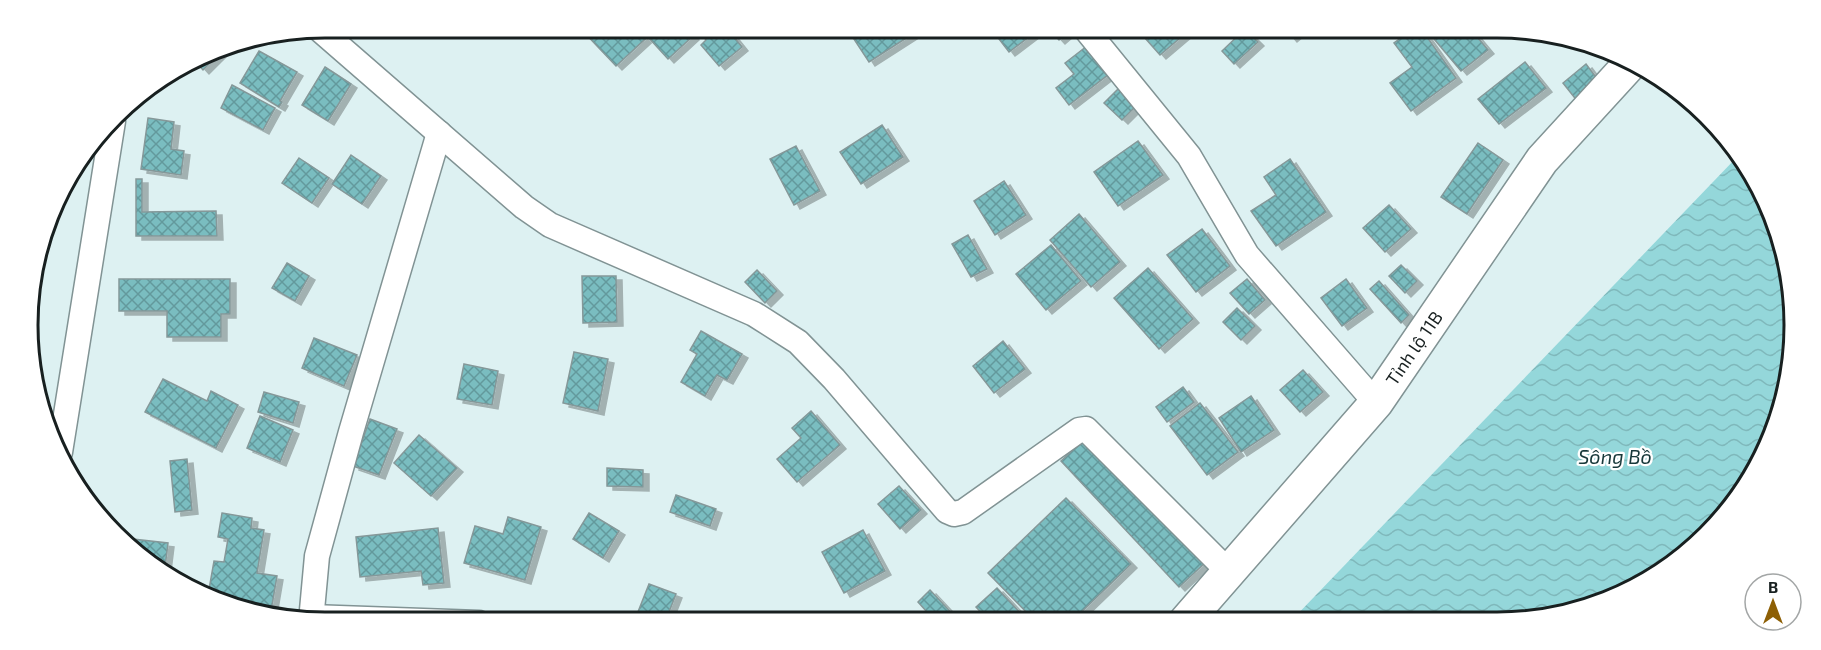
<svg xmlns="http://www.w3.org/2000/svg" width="1821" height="650" viewBox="0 0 1821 650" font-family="'Exo 2',sans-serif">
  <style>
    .water { fill: url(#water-waves) }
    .building { fill: url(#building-cross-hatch); stroke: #859899; stroke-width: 1.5; filter: url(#shadow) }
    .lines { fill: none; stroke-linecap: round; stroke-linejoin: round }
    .street-casing { stroke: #819394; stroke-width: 27 }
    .secondary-casing { stroke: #819394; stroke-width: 36 }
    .street { stroke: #fff; stroke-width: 24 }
    .secondary { stroke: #fff; stroke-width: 33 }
    .labels { text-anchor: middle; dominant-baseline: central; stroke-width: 4.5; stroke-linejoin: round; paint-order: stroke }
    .street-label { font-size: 18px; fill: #182020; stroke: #fff }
    .water-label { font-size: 20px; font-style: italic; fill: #18393b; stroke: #fff }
    .rim { fill: none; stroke: #182020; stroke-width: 3 }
  </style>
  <defs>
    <pattern id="water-waves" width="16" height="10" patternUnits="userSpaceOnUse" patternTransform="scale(1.5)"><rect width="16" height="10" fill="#94d7da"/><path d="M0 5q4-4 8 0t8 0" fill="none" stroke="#7fb8bb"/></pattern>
    <pattern id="building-cross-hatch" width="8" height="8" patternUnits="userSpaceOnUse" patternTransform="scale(1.5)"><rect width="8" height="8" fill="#7abdc0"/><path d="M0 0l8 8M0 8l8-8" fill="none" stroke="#63999c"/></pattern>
    <filter id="shadow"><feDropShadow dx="6" dy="4" stdDeviation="0" flood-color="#0004"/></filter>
  </defs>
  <rect width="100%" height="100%" fill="#ddf1f2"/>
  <polygon class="water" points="1737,157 1754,176 1791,286 1784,402 1754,474 1693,549 1627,592 1535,620 1291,621"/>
  <g class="building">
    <polygon points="579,27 651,27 655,30 616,66"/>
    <polygon points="651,27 685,27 693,36 668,59 648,37 655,30"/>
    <polygon points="709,27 726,27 742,47 719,66 701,45 706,40 701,33"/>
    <polygon points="853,27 906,27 911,35 869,62 848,30"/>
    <polygon points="996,27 1042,27 1009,52 992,30"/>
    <polygon points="1047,27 1074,27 1059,40"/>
    <polygon points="1137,27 1155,27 1144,36"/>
    <polygon points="1158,27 1193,27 1160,55 1145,38"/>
    <polygon points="1282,27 1304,27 1291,38"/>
    <polygon points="1416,27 1420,27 1456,78 1411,111 1390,83 1412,67 1394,43"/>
    <polygon points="1437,27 1469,27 1488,50 1461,71 1429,33"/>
    <polygon points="1245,29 1258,42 1234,64 1222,51"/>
    <polygon points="1087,46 1109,74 1069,105 1056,88 1074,74 1065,63"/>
    <polygon points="226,47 203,70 194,60 211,50"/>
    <polygon points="259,51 297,72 280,101 282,102 279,107 240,83"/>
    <polygon points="1525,62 1546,88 1499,124 1478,99"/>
    <polygon points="1586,64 1601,84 1578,102 1563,83"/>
    <polygon points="325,67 351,84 328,121 302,105"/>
    <polygon points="232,85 275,108 263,130 221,108"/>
    <polygon points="1119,88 1136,106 1122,120 1104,103"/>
    <polygon points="148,118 174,122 171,149 184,151 181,175 141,169"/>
    <polygon points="882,125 903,157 861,184 840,152"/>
    <polygon points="1138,141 1163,175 1118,206 1094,172"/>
    <polygon points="1478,143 1503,160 1467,214 1441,197"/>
    <polygon points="796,146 820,191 794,205 770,159"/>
    <polygon points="351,155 381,176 362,204 332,184"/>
    <polygon points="299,158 329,178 312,203 282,183"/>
    <polygon points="1290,159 1326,212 1276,246 1251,211 1276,195 1264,177"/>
    <polygon points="136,179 142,179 142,212 216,211 217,236 136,236"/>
    <polygon points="1004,181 1026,215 995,235 974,201"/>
    <polygon points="1389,205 1411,229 1385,252 1363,228"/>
    <polygon points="1079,214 1120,262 1091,287 1050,240"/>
    <polygon points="1202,229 1230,266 1196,292 1167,255"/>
    <polygon points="968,235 987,269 971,277 952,244"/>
    <polygon points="1051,245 1081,281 1046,310 1016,274"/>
    <polygon points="287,263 309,276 295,301 272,288"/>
    <polygon points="1401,265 1417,281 1405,293 1389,276"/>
    <polygon points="1148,268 1193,319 1159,349 1114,298"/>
    <polygon points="757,270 777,291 765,303 745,282"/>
    <polygon points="582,276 616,276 617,322 583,323"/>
    <polygon points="119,279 230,279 230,314 221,314 221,337 167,337 167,311 119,311"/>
    <polygon points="1247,279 1265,300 1249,314 1230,293"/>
    <polygon points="1346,279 1367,308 1342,326 1321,298"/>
    <polygon points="1379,281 1409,315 1401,323 1370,289"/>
    <polygon points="1237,308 1255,326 1241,340 1223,322"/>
    <polygon points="701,331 742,354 727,380 717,375 705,396 681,382 697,354 690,350"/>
    <polygon points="314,338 357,355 344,386 302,368"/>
    <polygon points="1003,341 1025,369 994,393 973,366"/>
    <polygon points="574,352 608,359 598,411 563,403"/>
    <polygon points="464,364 498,371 492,405 457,399"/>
    <polygon points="1303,370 1323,392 1300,412 1280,390"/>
    <polygon points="163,379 207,401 211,391 238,405 216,448 145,412"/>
    <polygon points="1183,387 1194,402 1167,422 1156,407"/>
    <polygon points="264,392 299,402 293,423 258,412"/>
    <polygon points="1251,396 1274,430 1241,452 1219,418"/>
    <polygon points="1200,403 1238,452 1207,475 1170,426"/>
    <polygon points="811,411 840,445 797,482 777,459 801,438 792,428"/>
    <polygon points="260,416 293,430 280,462 247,448"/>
    <polygon points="370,419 397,429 379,475 353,466"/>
    <polygon points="419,435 457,468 431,496 394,463"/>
    <polygon points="1089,435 1207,561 1179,587 1061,461"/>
    <polygon points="187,459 192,510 175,512 170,461"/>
    <polygon points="607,468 643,470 643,487 607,486"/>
    <polygon points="899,486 921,510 900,529 878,504"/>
    <polygon points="676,495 716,509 710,526 670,512"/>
    <polygon points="1066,498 1131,564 1072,621 1035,621 988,573"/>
    <polygon points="222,513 252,518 251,528 264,530 257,573 277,576 271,611 230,604 208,595 214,561 224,562 228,539 218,537"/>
    <polygon points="589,513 619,531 603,558 573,539"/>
    <polygon points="508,517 541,527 525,580 464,563 475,526 503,534"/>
    <polygon points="438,528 444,583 423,585 421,571 360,577 356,537"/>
    <polygon points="863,530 885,571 844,593 822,552"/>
    <polygon points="124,538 168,543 164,575 159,573"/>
    <polygon points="649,584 676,594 665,622 634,622"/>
    <polygon points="997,588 1028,621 990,622 976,607"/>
    <polygon points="930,590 960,622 936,622 918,602"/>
  </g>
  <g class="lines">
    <defs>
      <g id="street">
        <polyline points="1084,27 1189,156 1247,255 1376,403"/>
        <polyline points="318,28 524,207 550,225 754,314 798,342 834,379 947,511 954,514 963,512 1079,430 1086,429 1228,571"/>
        <polyline points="60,452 113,121"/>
        <polyline points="311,617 479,623"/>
        <polyline points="311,621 317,556 351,432 439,133"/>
      </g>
      <g id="secondary">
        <path id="s1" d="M1186 621 1376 403 1542 160 1629 65"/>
      </g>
    </defs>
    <use href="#street" class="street-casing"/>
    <use href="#secondary" class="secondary-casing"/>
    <use href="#street" class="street"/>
    <use href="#secondary" class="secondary"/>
  </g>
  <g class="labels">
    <g class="street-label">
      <text stroke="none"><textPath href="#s1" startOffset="356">Tỉnh lộ 11B</textPath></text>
    </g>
    <g class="water-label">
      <text x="1615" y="456">Sông Bồ</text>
    </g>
  </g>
  <path d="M0 0H1821V650H0ZM325 38H1497A287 287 0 0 1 1784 325V325A287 287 0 0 1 1497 612H325A287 287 0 0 1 38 325V325A287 287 0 0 1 325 38Z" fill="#fff" fill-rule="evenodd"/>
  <path class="rim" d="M325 38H1497A287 287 0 0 1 1784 325V325A287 287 0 0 1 1497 612H325A287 287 0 0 1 38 325V325A287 287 0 0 1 325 38Z"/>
  <g transform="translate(1773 602)"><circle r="28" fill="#ffffff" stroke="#a3a6a6" stroke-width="1.5"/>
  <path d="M0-4.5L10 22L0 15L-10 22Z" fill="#8d5f05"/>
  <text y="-9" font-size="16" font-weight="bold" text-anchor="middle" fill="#182020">B</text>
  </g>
</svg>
